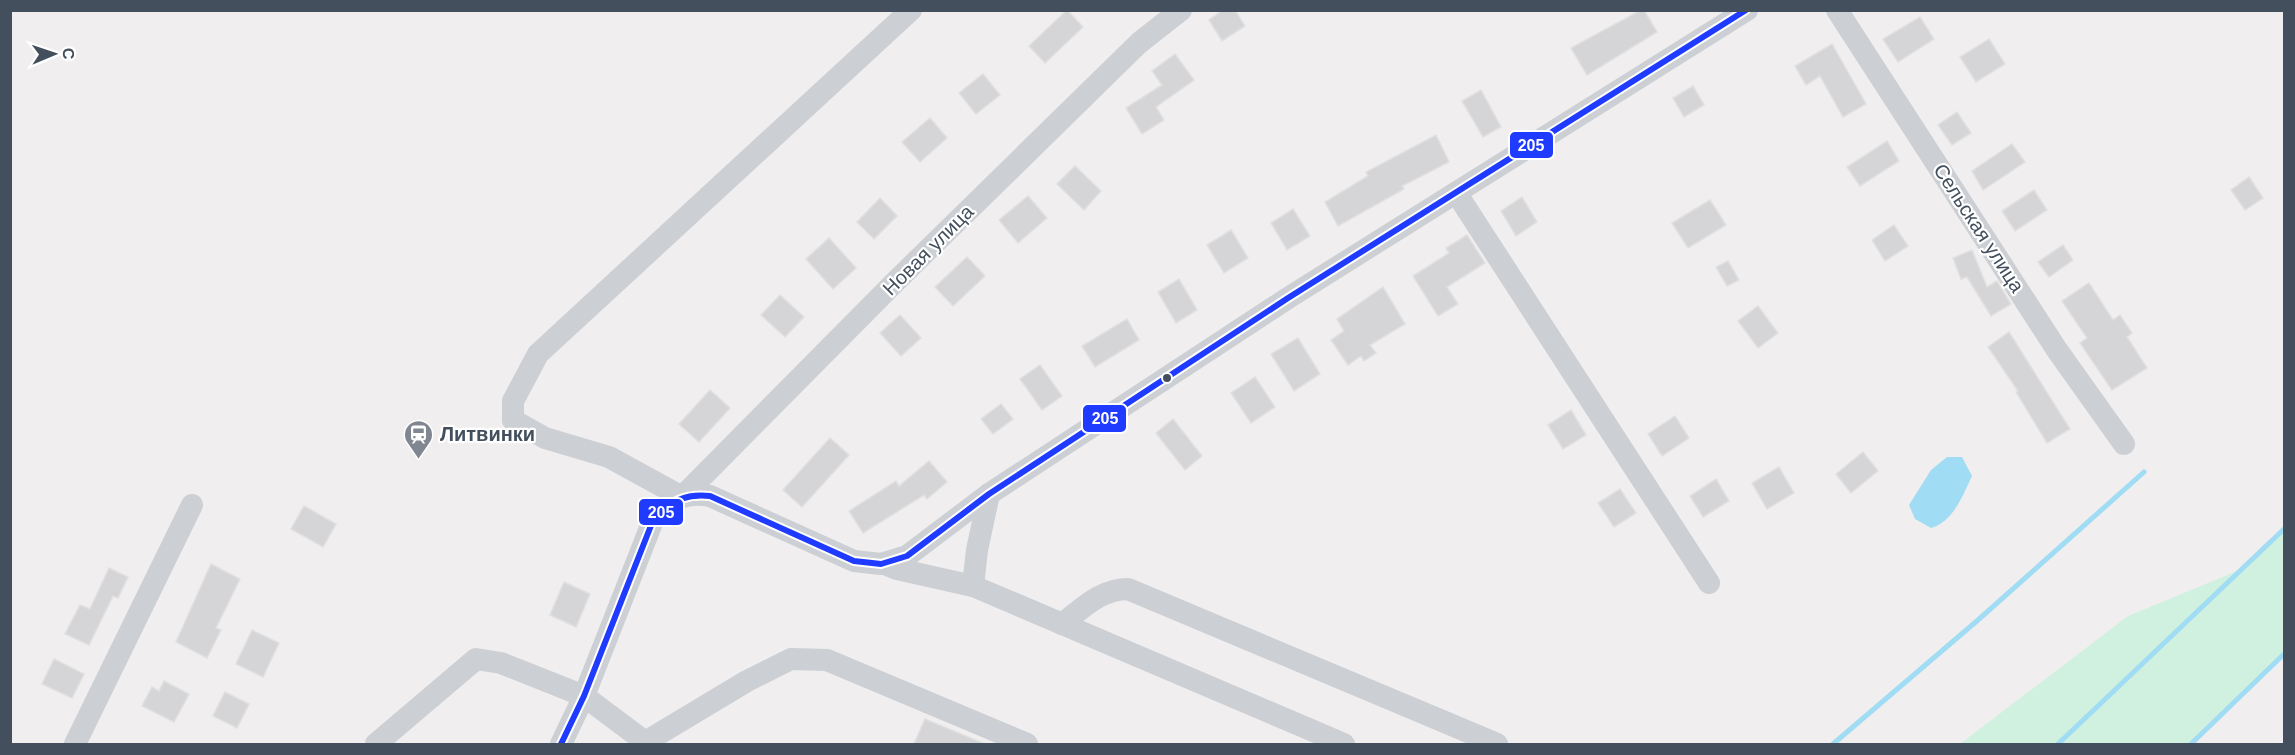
<svg xmlns="http://www.w3.org/2000/svg" width="2295" height="755" viewBox="0 0 2295 755" font-family="Helvetica,sans-serif">
  <style>
    .green { fill: #d0f1df }
    .water { fill: #a0dcf4 }
    .lines { fill: none; stroke-linecap: round; stroke-linejoin: round }
    .stream { stroke: #a0dcf4; stroke-width: 5 }
    .building { fill: #d5d5d7; stroke: #e0e0e1; stroke-width: 1.5 }
    .minor { stroke: #cccfd3; stroke-width: 22 }
    .bus-1-casing { stroke: #fff; stroke-width: 10 }
    .bus-1 { stroke: #1f3bff; stroke-width: 6 }
    .bus-dot { fill: #434f5d; stroke: #fff; stroke-width: 2 }
    .labels { text-anchor: middle; dominant-baseline: central; stroke-width: 4.5; stroke-linejoin: round; paint-order: stroke }
    .street-label { font-size: 20px; fill: #434f5d; stroke: #fff }
    .poi-label { font-size: 20px; font-weight: bold; fill: #434f5d; stroke: #fff; text-anchor: start }
    .line-badge { stroke: #fff; stroke-width: 2 }
    .badge-label { font-size: 16px; text-anchor: middle; font-weight: bold; fill: #fff }
  </style>
  <rect width="100%" height="100%" fill="#f0eeee"/>
  <polygon class="green" points="2284,529 2284,654 2191,744 1960,744 2128,616 2242,569"/>
  <path class="water" d="M1947 457H1962L1972 476C1963 495 1953 522 1931 528L1915 519 1909 505 1931 470Z"/>
  <g class="lines">
    <g class="stream">
      <polyline points="1833,744 1978,620 2144,472"/>
      <polyline points="2058,744 2284,529"/>
      <polyline points="2191,744 2284,654"/>
    </g>
  </g>
  <g class="building">
    <polygon points="1067,10 1083,27 1045,63 1029,46"/>
    <polygon points="1223,10 1235,10 1245,26 1222,41 1209,20"/>
    <polygon points="1641,10 1644,10 1657,32 1587,75 1571,48"/>
    <polygon points="1920,17 1934,39 1898,62 1883,39"/>
    <polygon points="1989,39 2005,64 1976,82 1960,57"/>
    <polygon points="1832,44 1866,104 1843,117 1820,76 1806,85 1795,66"/>
    <polygon points="1175,54 1194,80 1156,107 1164,120 1142,134 1126,108 1162,85 1152,71"/>
    <polygon points="983,74 1000,95 976,114 959,93"/>
    <polygon points="1693,86 1704,105 1684,117 1673,98"/>
    <polygon points="1481,90 1501,127 1483,137 1462,101"/>
    <polygon points="1957,112 1971,133 1952,145 1938,125"/>
    <polygon points="930,118 947,138 920,162 902,142"/>
    <polygon points="1436,135 1449,162 1402,186 1404,189 1338,226 1325,202 1368,176 1366,172"/>
    <polygon points="1887,141 1899,161 1860,186 1847,167"/>
    <polygon points="2012,144 2025,162 1983,190 1972,171"/>
    <polygon points="1075,166 1101,191 1084,210 1057,184"/>
    <polygon points="2249,177 2263,198 2245,210 2231,190"/>
    <polygon points="2034,190 2047,210 2015,231 2002,211"/>
    <polygon points="1028,196 1047,218 1018,243 999,220"/>
    <polygon points="1522,197 1537,222 1516,236 1501,211"/>
    <polygon points="880,198 897,216 874,239 857,222"/>
    <polygon points="1710,200 1726,225 1688,248 1672,223"/>
    <polygon points="1293,209 1310,236 1287,250 1271,223"/>
    <polygon points="1894,225 1908,246 1885,261 1872,240"/>
    <polygon points="1231,230 1248,258 1224,273 1207,245"/>
    <polygon points="1467,235 1485,263 1447,287 1458,304 1438,316 1413,276 1449,253 1446,248"/>
    <polygon points="829,238 856,268 833,289 806,259"/>
    <polygon points="2063,245 2073,260 2049,277 2038,262"/>
    <polygon points="1972,250 1987,287 1997,281 2011,304 1991,316 1967,277 1961,279 1953,258"/>
    <polygon points="967,257 985,276 953,306 935,287"/>
    <polygon points="1728,261 1739,280 1727,286 1716,267"/>
    <polygon points="1179,279 1197,310 1176,323 1158,292"/>
    <polygon points="2089,283 2113,320 2120,315 2132,333 2127,337 2147,368 2112,390 2080,343 2087,338 2062,301"/>
    <polygon points="1383,287 1405,324 1370,345 1376,353 1364,361 1361,356 1348,365 1331,340 1344,331 1337,319"/>
    <polygon points="780,295 804,317 785,337 761,315"/>
    <polygon points="1758,306 1778,333 1758,348 1738,321"/>
    <polygon points="900,315 921,338 901,356 880,333"/>
    <polygon points="1127,319 1139,340 1095,367 1082,346"/>
    <polygon points="2009,332 2070,429 2047,443 2016,392 2018,391 1988,347"/>
    <polygon points="1298,338 1320,374 1294,391 1271,354"/>
    <polygon points="1040,365 1062,396 1042,410 1020,379"/>
    <polygon points="1255,377 1275,407 1251,423 1231,393"/>
    <polygon points="710,390 730,408 699,442 679,424"/>
    <polygon points="1001,404 1013,419 993,434 981,419"/>
    <polygon points="1571,410 1586,435 1563,449 1548,425"/>
    <polygon points="1675,416 1689,438 1662,456 1648,434"/>
    <polygon points="1173,419 1202,456 1185,470 1156,433"/>
    <polygon points="830,438 849,455 802,507 783,490"/>
    <polygon points="1863,452 1878,471 1851,493 1836,474"/>
    <polygon points="929,461 947,482 927,499 924,495 863,533 849,511 896,481 899,486"/>
    <polygon points="1779,467 1794,493 1767,509 1752,483"/>
    <polygon points="1716,479 1729,501 1703,517 1690,496"/>
    <polygon points="1620,489 1636,513 1614,527 1598,503"/>
    <polygon points="304,506 336,524 323,547 291,529"/>
    <polygon points="211,564 240,579 216,628 221,630 207,658 176,642"/>
    <polygon points="109,568 128,577 118,598 113,596 89,645 65,634 80,605 90,609"/>
    <polygon points="564,582 590,594 576,627 550,615"/>
    <polygon points="252,630 279,643 263,677 236,664"/>
    <polygon points="54,659 84,674 72,698 42,684"/>
    <polygon points="164,681 189,694 174,722 142,706 152,687 159,691"/>
    <polygon points="225,692 249,704 237,728 213,716"/>
    <polygon points="925,719 985,744 914,744"/>
  </g>
  <g class="lines">
    <g class="minor">
      <polyline points="1837,10 2057,350 2124,444"/>
      <polyline points="1457,194 1709,583"/>
      <polyline points="682,497 609,457 545,438 513,420 513,401 538,354 911,10"/>
      <polyline points="682,497 893,284 1139,43 1181,10"/>
      <polyline points="885,564 897,569 973,586 1344,744"/>
      <polyline points="973,586 977,550 989,494"/>
      <path d="M1062 624C1083 608 1101 589 1128 589L1497 744"/>
      <polyline points="75,744 192,505"/>
      <polyline points="376,744 476,659 501,663 584,696 648,744"/>
      <path d="M561 744 584 696 652 523C664 501 686 491 710 496L854 561 881 564 907 556 989 494 1288 298 1747 10"/>
      <polyline points="642,744 747,681 791,659 827,660 1027,744"/>
    </g>
    <defs>
      <path id="bus-1" d="M561 744 584 696 652 523C666 502 685 493 710 496L854 561 881 564 907 556 989 494 1288 298 1746 10"/>
    </defs>
    <use href="#bus-1" class="bus-1-casing"/>
    <use href="#bus-1" class="bus-1"/>
  </g>
  <defs>
    <symbol id="station-pin" viewBox="-11 -11 22 30"><path d="M0 17L-7.5 6A9.5 9.5 0 1 1 7.5 6Z" fill="#808790" stroke="#fff"/><path d="M-3-6H3Q5-6 5-4V2Q5 4 3 4L4.5 6H3L1.5 4h-3L-3 6H-4.5L-3 4Q-5 4-5 2V-4Q-5-6-3-6ZM-3.5-4v3h7v-3ZM-3.5 1v1.5H-2V1ZM2 1v1.5H3.5V1Z" fill="#fff"/></symbol>
  </defs>
  <g fill-rule="evenodd">
    <use href="#station-pin" x="402" y="418" width="33" height="45"/>
  </g>
  <circle class="bus-dot" cx="1167" cy="378" r="5"/>
  <g class="labels">
    <g class="street-label">
      <text transform="translate(1979 228) rotate(57)">Сельская улица</text>
      <text transform="translate(928 250) rotate(-45)">Новая улица</text>
    </g>
    <g class="poi-label">
      <text x="440" y="434">Литвинки</text>
    </g>
  </g>
  <g class="line-badge">
    <rect x="1509" y="131" width="45" height="28" rx="6" fill="#1f3bff"/>
    <rect x="1082" y="404" width="45" height="29" rx="6" fill="#1f3bff"/>
    <rect x="638" y="498" width="46" height="28" rx="6" fill="#1f3bff"/>
  </g>
  <g class="badge-label">
    <text x="1531" y="151">205</text>
    <text x="1105" y="424">205</text>
    <text x="661" y="518">205</text>
  </g>
  <rect width="2295" height="755" fill="none" stroke="#434f5d" stroke-width="24"/>
  <g transform="translate(54 54) rotate(88)" stroke="#ffffff" stroke-width="4.5" paint-order="stroke">
  <path d="M0-4.5L10 22L0 15L-10 22Z" fill="#434f5d"/>
  <text y="-9" font-size="16" font-weight="bold" text-anchor="middle" fill="#434f5d">С</text>
  </g>
</svg>
